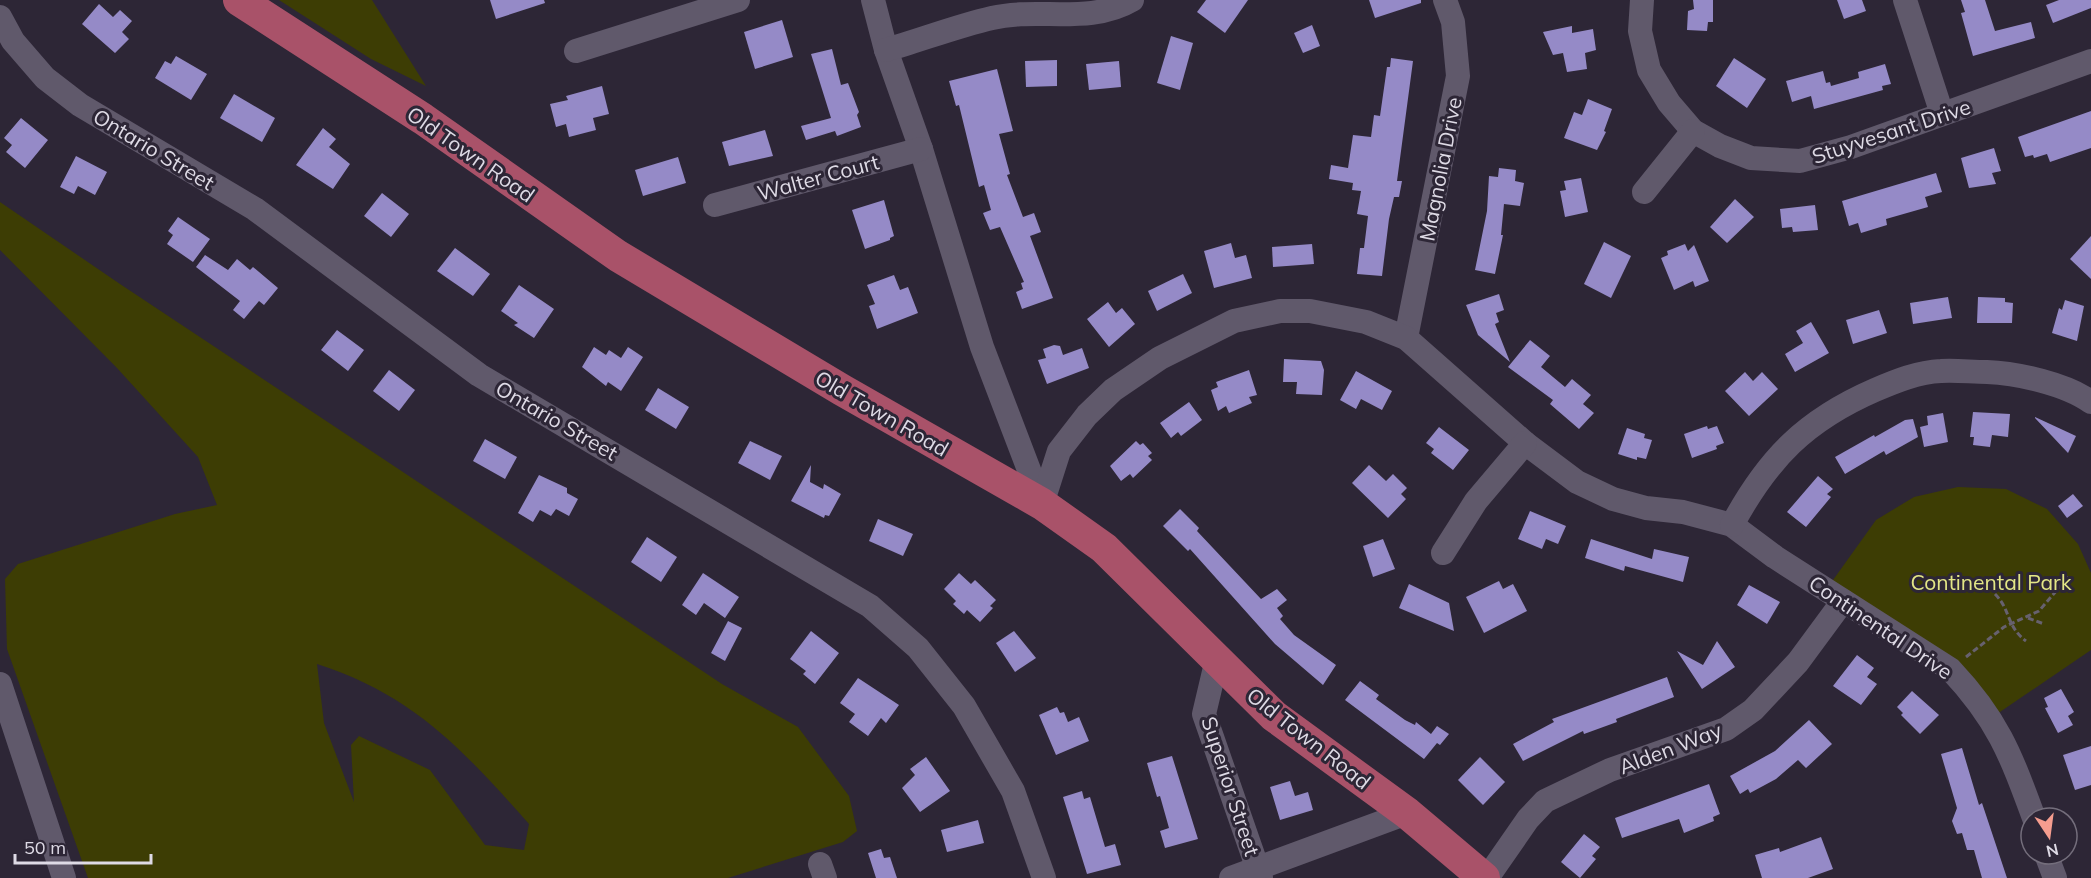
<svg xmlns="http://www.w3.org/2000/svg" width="2091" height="878" viewBox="0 0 2091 878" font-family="Mulish,sans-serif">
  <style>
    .green { fill: #3d3d04; fill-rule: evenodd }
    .building { fill: #958ac7 }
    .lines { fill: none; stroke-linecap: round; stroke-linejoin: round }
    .path { stroke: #67616f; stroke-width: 3; stroke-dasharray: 6 3; stroke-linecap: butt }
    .minor { stroke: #60596b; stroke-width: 24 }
    .major { stroke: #a95269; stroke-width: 32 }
    .labels { text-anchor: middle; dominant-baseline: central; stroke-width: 6; stroke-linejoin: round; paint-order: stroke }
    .street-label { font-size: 21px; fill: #dedae5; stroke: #2d2636 }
    .park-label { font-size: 21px; fill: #e3e686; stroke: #2d2636 }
  </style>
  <rect width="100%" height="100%" fill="#2d2636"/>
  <g class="green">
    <polygon points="279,0 372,0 426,86 371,59"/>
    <path d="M0 202 120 284 722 684 798 727 849 796 857 831 843 842 728 878H88L7 649 5 579 18 564 175 514 217 505 198 457 117 368 0 250ZM317 664C414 695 464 751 529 824L524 850 485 845 430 770 359 736 351 745 354 802 324 723Z"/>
    <polygon points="1958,487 2006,489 2047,509 2078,544 2091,573 2091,650 1994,716 1828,587 1876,520 1914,497"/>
  </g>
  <g class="building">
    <polygon points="490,0 544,0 545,3 496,19"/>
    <polygon points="1206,0 1248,0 1225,33 1197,12"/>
    <polygon points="1369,0 1421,0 1421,3 1375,18"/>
    <polygon points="1693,0 1713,0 1713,22 1708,22 1707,31 1687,30 1688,11 1694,9"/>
    <polygon points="1837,0 1862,0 1866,11 1844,19"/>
    <polygon points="1961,0 1985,0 1995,31 2031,22 2035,38 1973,56 1961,13 1965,12"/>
    <polygon points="2059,0 2091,0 2091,8 2053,23 2046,5"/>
    <polygon points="99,4 113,17 120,10 132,21 122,32 129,39 115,53 82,24"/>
    <polygon points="782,20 793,57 755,69 744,32"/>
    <polygon points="1312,25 1320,46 1303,53 1294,33"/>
    <polygon points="1572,26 1572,33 1593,29 1596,50 1585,53 1587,69 1567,72 1563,53 1553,55 1543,32"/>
    <polygon points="1171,36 1193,43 1180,90 1157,83"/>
    <polygon points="832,49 841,85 848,83 859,112 857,115 861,127 837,136 835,131 806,140 801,126 831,118 811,54"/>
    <polygon points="176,56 207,74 191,100 155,78 165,61 171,64"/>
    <polygon points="1391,58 1413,61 1397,181 1402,181 1399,197 1394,197 1389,219 1382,276 1357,274 1360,248 1364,248 1368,216 1357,214 1361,191 1352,190 1353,183 1329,179 1331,165 1348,168 1353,135 1371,137 1374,115 1380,116 1387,67 1390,67"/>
    <polygon points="1734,58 1766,79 1747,108 1716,86"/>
    <polygon points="1057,60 1057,86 1026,87 1025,61"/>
    <polygon points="1119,61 1121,87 1089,90 1086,64"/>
    <polygon points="1885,64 1891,84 1882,86 1883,90 1814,109 1811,96 1792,102 1786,81 1823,71 1826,83 1830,82 1831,86 1859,78 1858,72"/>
    <polygon points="997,69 1013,131 999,134 1010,174 1007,175 1023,217 1034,213 1041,232 1030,236 1053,298 1022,309 1016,292 1023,289 1021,283 1024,282 1000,227 990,230 983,213 991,210 984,185 979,187 959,105 956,106 949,81"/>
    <polygon points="602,86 609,114 593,118 596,130 569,137 566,124 556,127 550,104 568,100 566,96"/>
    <polygon points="234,94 275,118 262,142 220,118"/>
    <polygon points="1588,99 1612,109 1604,131 1606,132 1597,150 1564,138 1574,112 1582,115"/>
    <polygon points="2091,111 2091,148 2050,162 2047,154 2034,158 2033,155 2025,157 2018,137"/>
    <polygon points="21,118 48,140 25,168 6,152 12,145 4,138"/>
    <polygon points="323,128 336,139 329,147 350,164 333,189 296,165"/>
    <polygon points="765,130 773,156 729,166 722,142"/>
    <polygon points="1994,148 2001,171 1992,173 1996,184 1969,188 1961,158"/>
    <polygon points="76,156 107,172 95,195 78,186 74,194 60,187"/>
    <polygon points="678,157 686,183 643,196 635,170"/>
    <polygon points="1499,168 1516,170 1515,181 1524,183 1520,206 1504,204 1501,235 1503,235 1495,274 1475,270 1487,211 1489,176 1498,177"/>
    <polygon points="1936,173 1942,192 1925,197 1928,207 1886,219 1887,225 1861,233 1858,223 1849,226 1842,201"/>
    <polygon points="1581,178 1588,212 1565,217 1560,191 1566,190 1564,181"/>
    <polygon points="382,193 409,214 391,237 364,216"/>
    <polygon points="1735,199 1754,217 1727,243 1710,227"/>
    <polygon points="884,200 894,236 890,238 890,240 865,249 852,210"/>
    <polygon points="1815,205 1818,230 1793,232 1792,227 1782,228 1780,209"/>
    <polygon points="178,217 210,239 193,262 167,244 173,235 168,231"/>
    <polygon points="2091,236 2091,279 2070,259"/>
    <polygon points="1604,242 1631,256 1611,298 1584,284"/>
    <polygon points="1231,243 1235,258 1246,255 1252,278 1214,288 1204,251"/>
    <polygon points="1312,244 1314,264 1273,267 1272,247"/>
    <polygon points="1685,244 1688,251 1694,245 1709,281 1695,287 1693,281 1674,290 1661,258 1668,255 1667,251"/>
    <polygon points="455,248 490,274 473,296 437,271"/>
    <polygon points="205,255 228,270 237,259 250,270 253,267 278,288 264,305 259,301 244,319 233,310 240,301 196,267"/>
    <polygon points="1183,274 1192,293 1157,311 1148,291"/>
    <polygon points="894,275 900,290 908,287 918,313 877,329 869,306 875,304 867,285"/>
    <polygon points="519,285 554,309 534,338 514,325 518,323 501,311"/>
    <polygon points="1499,294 1504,310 1496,313 1499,322 1495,324 1510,362 1478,335 1466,305"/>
    <polygon points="1948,297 1952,318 1913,324 1910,303"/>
    <polygon points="1978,297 2005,298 2005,302 2013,303 2012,323 1977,323"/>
    <polygon points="2065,300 2084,306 2077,341 2052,333 2059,308 2062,310"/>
    <polygon points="1108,302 1116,313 1122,308 1135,324 1109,347 1087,319"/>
    <polygon points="1879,310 1887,333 1853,344 1846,320"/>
    <polygon points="1811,322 1829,353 1795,372 1785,354 1803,343 1796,331"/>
    <polygon points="337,330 364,350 348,371 321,350"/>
    <polygon points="1530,340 1550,356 1541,367 1565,387 1572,379 1591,395 1583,404 1594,413 1579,429 1550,404 1553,400 1508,367"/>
    <polygon points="1054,345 1060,346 1063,355 1082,348 1089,368 1047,384 1038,360 1046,358 1043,349"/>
    <polygon points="594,347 606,355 609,350 621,358 628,347 643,357 621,391 608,382 606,386 582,367"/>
    <polygon points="1284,359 1321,361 1324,370 1322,395 1296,394 1297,382 1283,382"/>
    <polygon points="389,370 415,390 399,411 373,391"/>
    <polygon points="1249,370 1257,395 1249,397 1252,403 1229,413 1226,406 1218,411 1211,390 1218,387 1216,382"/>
    <polygon points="1356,371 1392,391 1382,410 1361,399 1356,409 1340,400"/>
    <polygon points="1745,372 1753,381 1762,372 1778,389 1749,416 1725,391"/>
    <polygon points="658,388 689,407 676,429 645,410"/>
    <polygon points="1189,402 1202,420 1181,436 1178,432 1171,438 1160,423"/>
    <polygon points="1973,412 2010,414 2008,437 1992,435 1990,447 1973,445 1974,437 1970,437"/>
    <polygon points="1943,413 1948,442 1924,447 1920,427 1928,425 1927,416"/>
    <polygon points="2035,417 2076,436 2068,453 2035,418"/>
    <polygon points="1913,419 1918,437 1886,455 1884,451 1845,474 1835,457 1874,435 1875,437 1905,420"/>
    <polygon points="1707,426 1708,429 1717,426 1724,443 1716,446 1717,449 1692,458 1684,434"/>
    <polygon points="1439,427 1469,450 1453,470 1431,453 1434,449 1426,443"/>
    <polygon points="1627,428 1645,434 1644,438 1652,440 1646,459 1637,457 1637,460 1618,454"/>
    <polygon points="485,439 517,457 505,479 473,461"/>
    <polygon points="750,441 782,456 770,480 738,463"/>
    <polygon points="1136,441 1140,445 1143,443 1152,453 1148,456 1152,460 1133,478 1130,474 1121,481 1110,466"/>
    <polygon points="811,465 810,482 823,489 824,484 841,494 829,516 825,515 824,518 791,501"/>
    <polygon points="1369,465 1386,481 1393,474 1407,488 1401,494 1406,499 1388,518 1352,483"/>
    <polygon points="539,475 567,488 567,493 578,499 569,516 556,509 551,516 540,510 533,522 518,513"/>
    <polygon points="1818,476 1833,489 1827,494 1831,497 1806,527 1787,512"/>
    <polygon points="2073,494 2083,506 2067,518 2058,506"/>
    <polygon points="1180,509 1199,528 1197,531 1261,599 1277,589 1287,600 1277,608 1283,616 1280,619 1294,635 1336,665 1323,685 1275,644 1190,549 1188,551 1163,526"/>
    <polygon points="1530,511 1566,526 1558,544 1546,539 1542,549 1518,539"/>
    <polygon points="878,519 913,534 903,556 869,541"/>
    <polygon points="647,537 677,557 661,582 631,562"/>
    <polygon points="1383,539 1395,569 1373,577 1363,546"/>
    <polygon points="1591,539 1652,559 1654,549 1689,557 1683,582 1625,566 1624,571 1585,558"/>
    <polygon points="703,573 739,597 725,618 704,603 696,615 682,605"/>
    <polygon points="959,573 971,584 975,580 996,600 990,606 993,608 980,622 967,610 964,614 953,604 956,601 944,589"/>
    <polygon points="1499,581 1503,589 1513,584 1527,611 1484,633 1466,597"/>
    <polygon points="1409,584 1449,603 1454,631 1399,608"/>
    <polygon points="1749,585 1780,602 1767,624 1737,605"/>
    <polygon points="728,621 742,628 725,661 711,653"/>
    <polygon points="811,631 839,653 815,684 803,674 806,671 790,659"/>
    <polygon points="1014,631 1036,658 1015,672 996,643"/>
    <polygon points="1717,641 1735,667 1702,689 1677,651 1703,665"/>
    <polygon points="1857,655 1874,668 1867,677 1877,684 1861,705 1833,686"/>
    <polygon points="1667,677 1674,697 1616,719 1617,722 1584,734 1583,731 1523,761 1513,744 1554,722 1552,719"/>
    <polygon points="858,678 899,705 886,723 881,718 868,736 849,722 855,714 840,703"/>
    <polygon points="1360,681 1379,695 1376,699 1405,720 1415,725 1416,722 1431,734 1437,726 1449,734 1440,745 1437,743 1424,759 1345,700"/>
    <polygon points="2061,689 2074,712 2068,716 2073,725 2058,733 2045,708 2048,707 2044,698"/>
    <polygon points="1912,691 1939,715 1920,734 1901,715 1903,713 1897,707"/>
    <polygon points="1057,707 1060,713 1064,712 1068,722 1079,717 1089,741 1056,755 1039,715"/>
    <polygon points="1809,720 1832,744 1806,768 1798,760 1776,779 1750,793 1748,789 1740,794 1730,776 1775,751"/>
    <polygon points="2091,746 2091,785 2075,790 2063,755"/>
    <polygon points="1962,748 1979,805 1982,803 2007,878 1982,878 1974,850 1967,850 1962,833 1957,834 1952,821 1957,808 1941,754"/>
    <polygon points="1172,756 1198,839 1165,848 1160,831 1169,828 1160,796 1157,797 1147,763"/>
    <polygon points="926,757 950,791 920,812 902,788 915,775 910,769"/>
    <polygon points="1480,757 1505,782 1483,805 1458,780"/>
    <polygon points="1290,781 1295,796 1308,792 1313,810 1280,820 1270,787"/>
    <polygon points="1709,784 1720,814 1713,817 1714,821 1684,833 1679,819 1622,838 1615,818"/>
    <polygon points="1082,791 1084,799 1090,797 1105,847 1115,844 1121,865 1087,874 1063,797"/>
    <polygon points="978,820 984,843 947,852 941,830"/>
    <polygon points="1584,834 1600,847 1592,856 1596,859 1580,878 1561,862"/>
    <polygon points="1821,837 1833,869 1808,878 1762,878 1755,855 1779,848 1780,852"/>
    <polygon points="881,849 884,858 890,857 897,878 876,878 868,853"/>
  </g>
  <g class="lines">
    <g class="path">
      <path d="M1995 594C2011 610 2006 626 2026 641"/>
      <polyline points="2028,618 2044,624"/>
      <polyline points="1966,657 2004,627 2039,611 2069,576"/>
    </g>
    <g class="minor">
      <polyline points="873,0 886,50 921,149 982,347 1042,504"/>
      <polyline points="1642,0 1640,31 1649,70 1669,103 1693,131 1720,146 1751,158 1800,161 1851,147 2091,61"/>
      <polyline points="1905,0 1942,114"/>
      <polyline points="0,17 13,41 45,78 80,105 255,209 479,375 870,606 918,648 964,706 1013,791 1044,878"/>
      <path d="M886 50C921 40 957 26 992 18 1038 7 1090 25 1132 0"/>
      <polyline points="576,51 738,0"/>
      <polyline points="1644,192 1693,131"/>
      <polyline points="715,205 921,149"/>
      <polyline points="1406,338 1458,76 1453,22 1445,0"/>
      <path d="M1042 504 1059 451 1087 415 1113 390 1160 358 1234 321 1280 311H1310L1366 322 1406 338 1525 443 1577 482 1613 499 1646 508 1683 512 1732 525 1775 557 1950 669C1998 720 2010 753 2034 818"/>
      <path d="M1732 525C1768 458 1806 420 1875 390 1896 381 1918 372 1941 371 1956 370 1972 372 1987 372 2017 373 2066 384 2091 402"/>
      <polyline points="1443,553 1476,501 1525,443"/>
      <polyline points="1217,659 1204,714 1261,878"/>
      <polyline points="0,684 64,878"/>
      <polyline points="2046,854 2055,878"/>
      <polyline points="820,864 825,878"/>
      <polyline points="1231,878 1407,813"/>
      <polyline points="1487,878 1528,819 1545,801 1610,770 1726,729 1753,710 1798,662 1843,601"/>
    </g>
    <polyline class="major" points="239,0 423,119 618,256 842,390 1042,504 1104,548 1274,716 1407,813 1484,878"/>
  </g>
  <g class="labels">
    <g class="street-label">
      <text transform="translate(1891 131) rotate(-18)">Stuyvesant Drive</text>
      <text transform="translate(154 149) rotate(31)">Ontario Street</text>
      <text transform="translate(471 154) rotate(35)">Old Town Road</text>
      <text transform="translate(1440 169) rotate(-79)">Magnolia Drive</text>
      <text transform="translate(818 177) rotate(-15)">Walter Court</text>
      <text transform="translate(882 413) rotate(30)">Old Town Road</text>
      <text transform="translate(557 420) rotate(30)">Ontario Street</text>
      <text transform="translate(1881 627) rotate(34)">Continental Drive</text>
      <text transform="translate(1309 738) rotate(38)">Old Town Road</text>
      <text transform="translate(1670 748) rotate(-21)">Alden Way</text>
      <text transform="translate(1231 786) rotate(72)">Superior Street</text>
    </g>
    <g class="park-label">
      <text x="1991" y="582">Continental Park</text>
    </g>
  </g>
  <g transform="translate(2049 836) rotate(167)"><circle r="28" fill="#2d2636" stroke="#746e7c" stroke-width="1.5"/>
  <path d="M0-4.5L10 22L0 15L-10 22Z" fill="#f59d8f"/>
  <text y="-9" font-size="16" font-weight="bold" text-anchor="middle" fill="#dedae5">N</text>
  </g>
  <path d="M15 854v9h136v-9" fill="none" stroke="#dedae5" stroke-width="3"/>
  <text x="24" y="854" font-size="18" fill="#dedae5" stroke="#2d2636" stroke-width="4.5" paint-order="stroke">50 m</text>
</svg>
